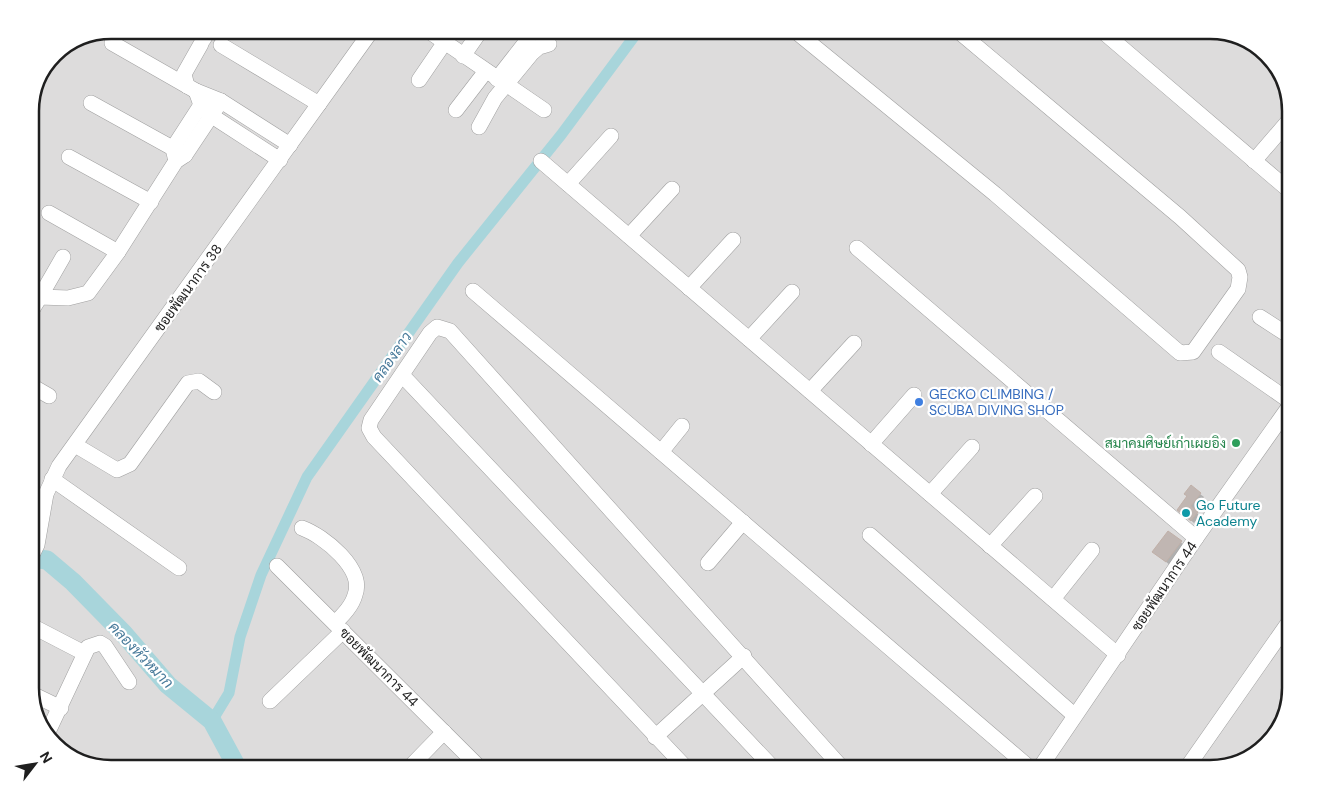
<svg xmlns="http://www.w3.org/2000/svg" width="1321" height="799" viewBox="0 0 1321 799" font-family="'DM Sans',Sarabun,sans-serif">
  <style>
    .residential { fill: #dddcdc }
    .shadow { fill: #0003 }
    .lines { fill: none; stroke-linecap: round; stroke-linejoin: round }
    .canal { stroke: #a8d5db; stroke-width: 11 }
    .river { stroke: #a8d5db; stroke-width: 19 }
    .building { fill: #c0b6b2; stroke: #c0b0a8 }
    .minor-casing { stroke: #a0a0a0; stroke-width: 16 }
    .minor { stroke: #fff; stroke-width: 15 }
    .shop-dot { fill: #3f7fe0; stroke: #fff; stroke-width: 2 }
    .leisure-dot { fill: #2e9e5b; stroke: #fff; stroke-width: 2 }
    .culture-dot { fill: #0f9aa8; stroke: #fff; stroke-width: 2 }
    .labels { text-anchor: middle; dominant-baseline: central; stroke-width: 4.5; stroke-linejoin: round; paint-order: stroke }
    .street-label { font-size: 14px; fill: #1f1f1f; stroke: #fff }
    .shop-label { font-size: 14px; fill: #366cbe; stroke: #fff; text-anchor: start }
    .leisure-label { font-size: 14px; fill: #27864d; stroke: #fff; text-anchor: end }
    .culture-label { font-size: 14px; fill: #0d838f; stroke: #fff; text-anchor: start }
    .water-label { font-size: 15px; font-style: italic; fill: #497b9b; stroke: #fff }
    .rim { fill: none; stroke: #1f1f1f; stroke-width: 2.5 }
  </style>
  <rect width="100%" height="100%" fill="#efebe5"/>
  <polygon class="residential" points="111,30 1210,30 1251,41 1280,70 1291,106 1291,688 1280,729 1251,758 1210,769 111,769 70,758 41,729 30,693 30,106 54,53"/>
  <g class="shadow">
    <polygon points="1200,494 1204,497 1194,510 1200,516 1194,523 1182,513"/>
    <polygon points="1168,532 1184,545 1170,565 1157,555"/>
  </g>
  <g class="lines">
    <polyline class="canal" points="212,721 229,693 240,637 261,575 307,477 458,263 561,135 639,30"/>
    <polyline class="river" points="30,558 47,560 73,582 124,634 168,685 212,721 238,769"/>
  </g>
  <g class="building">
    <polygon points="1191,485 1201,493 1191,506 1198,512 1191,521 1177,510 1187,496 1184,494"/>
    <polygon points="1168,531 1182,541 1166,562 1152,552"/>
  </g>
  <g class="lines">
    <defs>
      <g id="minor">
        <polyline points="427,30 544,110"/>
        <polyline points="794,30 995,194 1180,353 1193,352 1238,289 1240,277 1238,270 1180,217 957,30"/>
        <polyline points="1101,30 1291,192"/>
        <polyline points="203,40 209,30"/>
        <polyline points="112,43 196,91 221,101 290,145"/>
        <polyline points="221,45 319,104"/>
        <polyline points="463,56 481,30"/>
        <polyline points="497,79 529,38"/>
        <polyline points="419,80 445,42"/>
        <polyline points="187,86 184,74 201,44"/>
        <polyline points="196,91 201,105 212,116 280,160"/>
        <polyline points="91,103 185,155"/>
        <polyline points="456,110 486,71"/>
        <polyline points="479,127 495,98 532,53 539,47 549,44"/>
        <polyline points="69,157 151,202"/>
        <polyline points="175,157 173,148 206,97"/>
        <polyline points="541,161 1118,655"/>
        <polyline points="1254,161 1291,118"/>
        <polyline points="568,184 611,136"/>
        <polyline points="49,213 118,252"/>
        <polyline points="629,236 672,189"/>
        <polyline points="857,248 1196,538"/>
        <polyline points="689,288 733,240"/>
        <polyline points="473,291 1031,769"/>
        <polyline points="40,297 63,257"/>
        <polyline points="30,313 40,297 68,298 88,293 118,252 176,161 185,155 221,101"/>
        <polyline points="1260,317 1291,337"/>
        <polyline points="749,339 792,292"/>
        <polyline points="1219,352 1291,402"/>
        <polyline points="402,375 774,769"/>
        <polyline points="30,385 49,396"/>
        <polyline points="810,391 854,343"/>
        <polyline points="871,444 914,395"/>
        <polyline points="75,445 117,470 130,464 188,383 199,381 214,392"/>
        <polyline points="661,452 682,426"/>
        <polyline points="52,479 179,568"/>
        <polyline points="930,494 972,447"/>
        <path d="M302 528C324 536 365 569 355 595 352 606 343 615 335 623"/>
        <polyline points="870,535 1074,715"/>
        <polyline points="990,546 1035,496"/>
        <polyline points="30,559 37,545 46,494 59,466 372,30"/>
        <polyline points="708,563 743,522"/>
        <polyline points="277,566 481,769"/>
        <polyline points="1053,599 1092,550"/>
        <polyline points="30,625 84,653"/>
        <polyline points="30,693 61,708"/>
        <polyline points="270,701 343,631"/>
        <polyline points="47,734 88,647 100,643 105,646 129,682"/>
        <polyline points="655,737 744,656"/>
        <polyline points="408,769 444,732"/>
        <polyline points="687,769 374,437 369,428 371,420 430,333 437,327 450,331 843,769"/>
        <polyline points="1039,769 1196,538 1291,404"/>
        <polyline points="1186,769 1291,619"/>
      </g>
    </defs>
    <use href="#minor" class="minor-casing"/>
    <use href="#minor" class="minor"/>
  </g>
  <circle class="shop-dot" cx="919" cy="402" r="5"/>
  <circle class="leisure-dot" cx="1236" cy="443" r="5"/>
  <circle class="culture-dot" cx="1186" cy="513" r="5"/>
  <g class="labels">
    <g class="street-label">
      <text transform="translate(188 288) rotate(-54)">ซอยพัฒนาการ 38</text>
      <text transform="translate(1164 586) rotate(-56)">ซอยพัฒนาการ 44</text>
      <text transform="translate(379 667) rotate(45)">ซอยพัฒนาการ 44</text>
    </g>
    <g class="shop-label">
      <text x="929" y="394">GECKO CLIMBING /<tspan x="929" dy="16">SCUBA DIVING SHOP</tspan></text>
    </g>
    <g class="leisure-label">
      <text x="1226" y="443">สมาคมศิษย์เก่าเผยอิง</text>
    </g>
    <g class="culture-label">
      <text x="1196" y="505">Go Future<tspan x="1196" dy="16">Academy</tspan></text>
    </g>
    <g class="water-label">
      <text transform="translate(392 357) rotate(-55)">คลองลาว</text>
      <text transform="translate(141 655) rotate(46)">คลองหัวหมาก</text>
    </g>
  </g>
  <path d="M0 0H1321V799H0ZM111 39H1210A72 72 0 0 1 1282 111V688A72 72 0 0 1 1210 760H111A72 72 0 0 1 39 688V111A72 72 0 0 1 111 39Z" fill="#fff" fill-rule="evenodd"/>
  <path class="rim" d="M111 39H1210A72 72 0 0 1 1282 111V688A72 72 0 0 1 1210 760H111A72 72 0 0 1 39 688V111A72 72 0 0 1 111 39Z"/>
  <g transform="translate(35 764) rotate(59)" stroke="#ffffff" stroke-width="4" paint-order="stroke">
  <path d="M0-4L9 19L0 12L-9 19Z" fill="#1f1f1f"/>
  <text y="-8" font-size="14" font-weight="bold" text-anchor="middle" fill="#1f1f1f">N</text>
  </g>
</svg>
